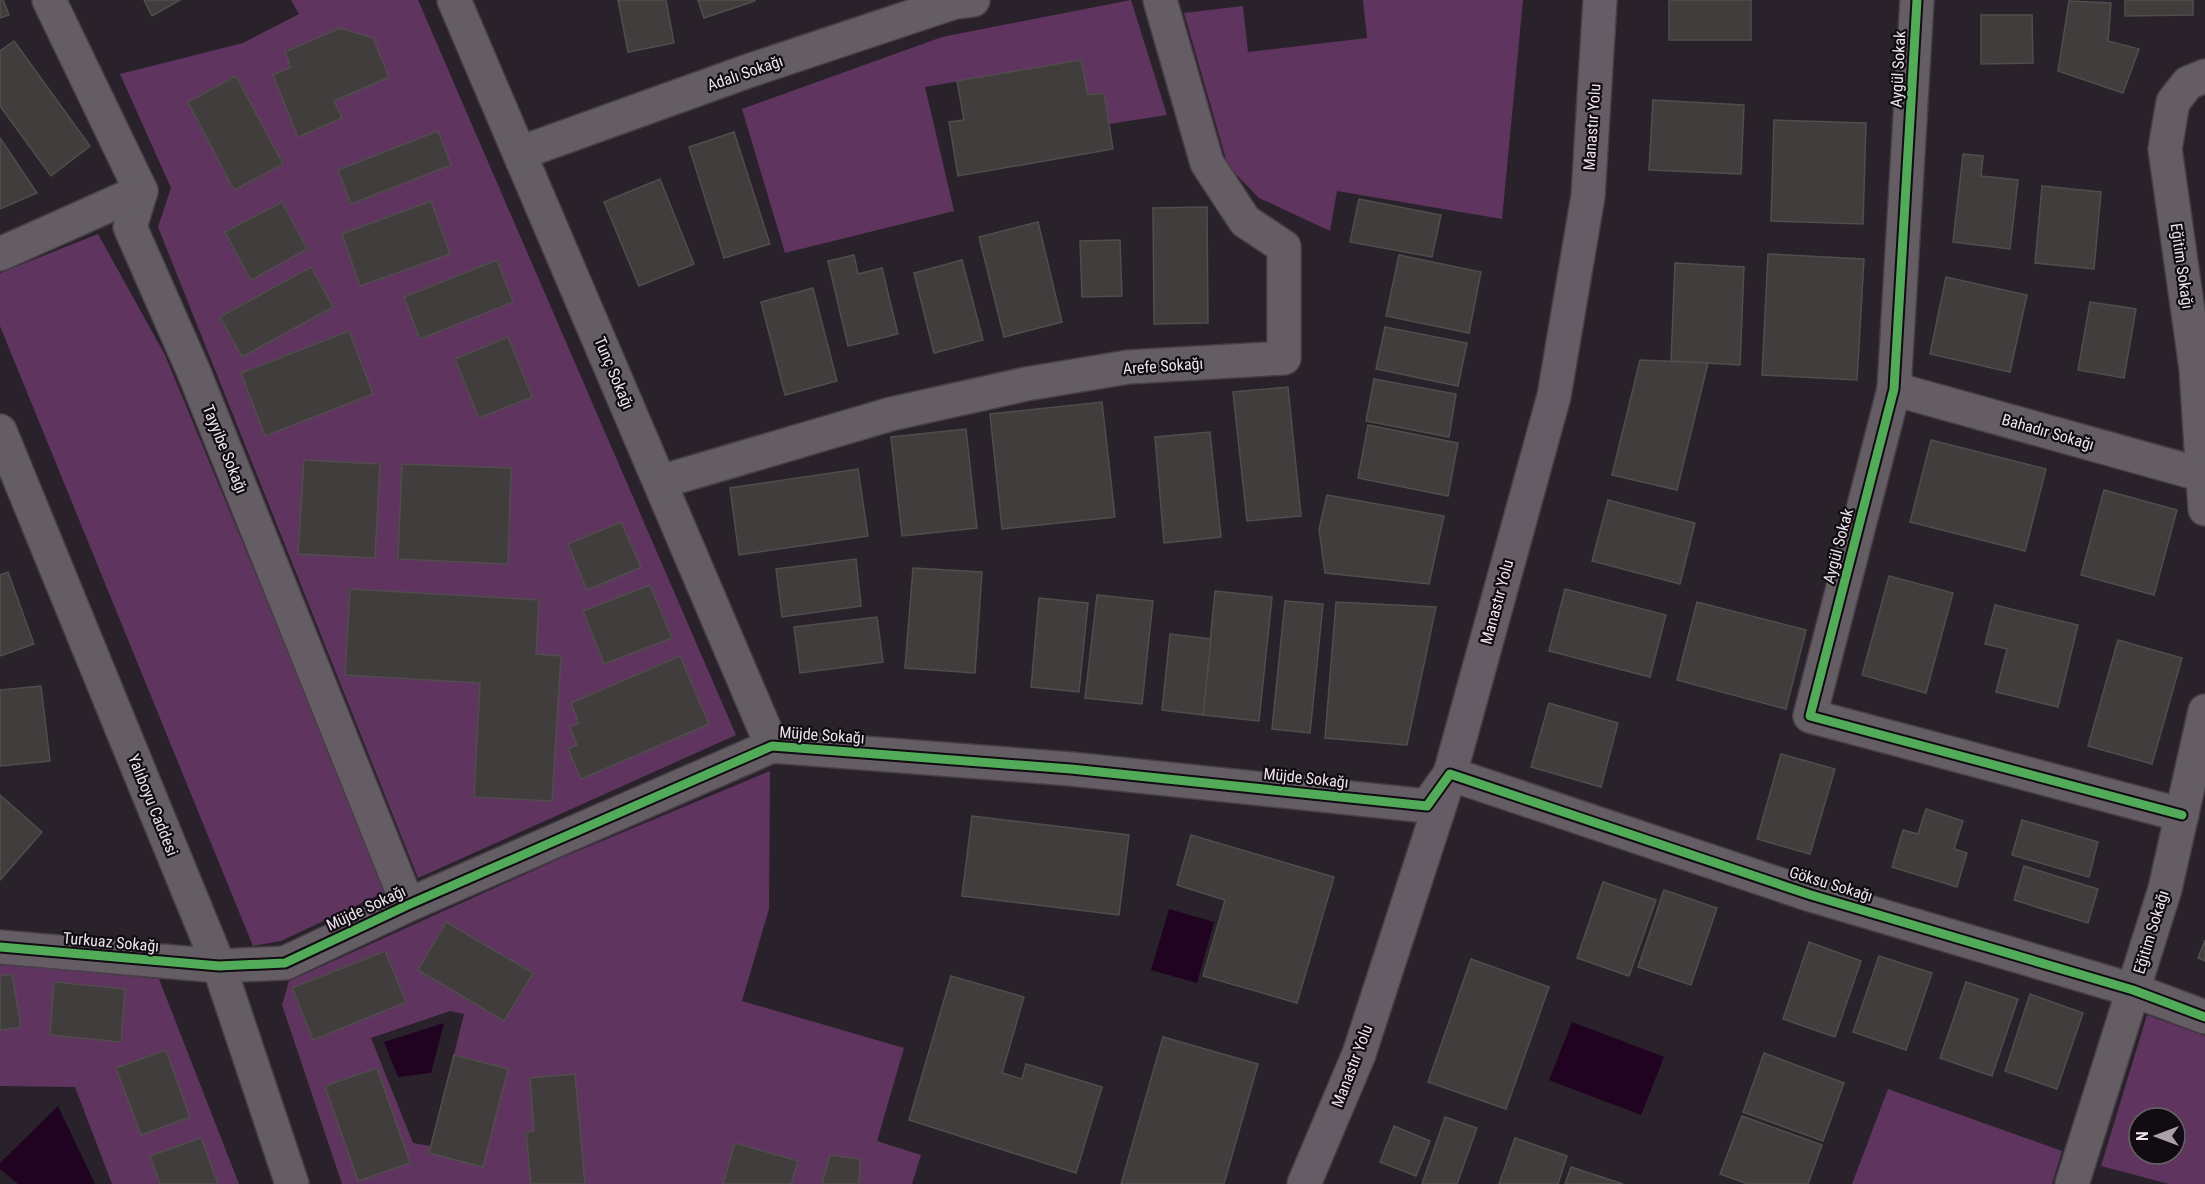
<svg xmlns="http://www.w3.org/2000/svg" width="2205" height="1184" viewBox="0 0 2205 1184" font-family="'Roboto Condensed',sans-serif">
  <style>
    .green { fill: #5f3560; fill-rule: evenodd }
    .water { fill: #1f0321 }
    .building { fill: #413d3d; stroke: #504d4c; stroke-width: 1.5 }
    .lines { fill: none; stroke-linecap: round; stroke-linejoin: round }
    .street-casing { stroke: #463f46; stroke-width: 36 }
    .secondary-casing { stroke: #463f46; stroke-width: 36 }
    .primary-casing { stroke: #463f46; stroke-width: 36 }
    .street { stroke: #645e64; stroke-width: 33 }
    .secondary { stroke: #645e64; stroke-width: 33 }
    .primary { stroke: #665c66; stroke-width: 33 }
    .cycleway-casing { stroke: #110b12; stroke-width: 13 }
    .cycleway { stroke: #51ab58; stroke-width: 9 }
    .labels { text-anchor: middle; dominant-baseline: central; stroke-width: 4.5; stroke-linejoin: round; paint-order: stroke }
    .street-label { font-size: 16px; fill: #eee4ee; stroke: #110b12 }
  </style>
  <rect width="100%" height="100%" fill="#2a222a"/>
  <g class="green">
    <polygon points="291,0 418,0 736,735 418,878 158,227 171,188 120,74 243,43 299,14"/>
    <polygon points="1131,0 1167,115 1109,124 1104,93 1088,95 1081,60 925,87 954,211 785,253 742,109 942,37"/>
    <polygon points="1363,0 1523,0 1502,219 1337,191 1330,231 1259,198 1228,166 1184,13 1243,6 1248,52 1367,38"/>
    <polygon points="98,234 165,355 387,891 281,941 253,946 0,326 0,273"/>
    <path d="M770 771 769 909 742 1001 904 1048 877 1141 921 1155 912 1184H342L282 1005 289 981 561 858ZM450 1011 464 1014 431 1146 413 1143 371 1038Z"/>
    <polygon points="0,962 159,979 239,1184 112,1184 75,1087 0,1086"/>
    <path d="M2147 1015 2205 1036V1184H2169L2101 1166ZM2139 1118H2175V1154H2139Z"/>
    <polygon points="1888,1089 2062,1151 2052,1184 1852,1184"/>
  </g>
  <g class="water">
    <polygon points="1169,909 1214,922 1197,983 1151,970"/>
    <polygon points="1572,1022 1664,1057 1641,1115 1549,1080"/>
    <polygon points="444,1023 431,1073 398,1077 384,1042"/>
    <polygon points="58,1106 95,1184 18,1184 0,1169 0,1163"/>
  </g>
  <g class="building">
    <polygon points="0,0 3,0 9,15 0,18"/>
    <polygon points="144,0 180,0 152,16"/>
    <polygon points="618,0 666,0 674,43 628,52"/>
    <polygon points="698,0 755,0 755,1 704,18"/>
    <rect x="1669" y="0" width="82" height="40"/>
    <polygon points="2125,0 2193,0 2193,15 2125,16"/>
    <polygon points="2069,1 2111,3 2108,41 2139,49 2123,93 2058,71"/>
    <polygon points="1981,15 2032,15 2033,63 1981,64"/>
    <polygon points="340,28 373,38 389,77 334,101 342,118 298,137 273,75 291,67 285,52"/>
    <polygon points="14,41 90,146 51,176 0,106 0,51"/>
    <polygon points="1081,60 1088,95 1104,93 1113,149 958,176 949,122 964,120 957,81"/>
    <polygon points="236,76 283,164 234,190 188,102"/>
    <polygon points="1653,100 1744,105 1741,174 1649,170"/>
    <polygon points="1774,120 1866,123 1863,224 1771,221"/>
    <polygon points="438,131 451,165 351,204 338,170"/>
    <polygon points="734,132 770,244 724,258 689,147"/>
    <polygon points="0,138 37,193 0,209"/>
    <polygon points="1963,154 1983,156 1981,176 2018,180 2010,249 1953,242"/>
    <polygon points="660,179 694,264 639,286 604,202"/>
    <polygon points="2042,186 2101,192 2094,269 2035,263"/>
    <polygon points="1359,199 1441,215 1432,257 1350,242"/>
    <polygon points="431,201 450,254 360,286 342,234"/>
    <polygon points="282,202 307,249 251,280 225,232"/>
    <polygon points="1207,207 1208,323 1154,324 1153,208"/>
    <polygon points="1038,222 1062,322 1004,337 979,237"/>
    <polygon points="1120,240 1122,296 1082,297 1080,241"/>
    <polygon points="1768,254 1864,259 1857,380 1762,375"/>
    <polygon points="854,255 858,274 882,268 898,334 848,346 828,261"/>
    <polygon points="1399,255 1481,272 1469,333 1386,316"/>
    <polygon points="497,260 513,302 420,339 404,297"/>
    <polygon points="962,260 983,340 934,353 914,273"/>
    <polygon points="1675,263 1744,267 1740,365 1671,361"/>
    <polygon points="311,267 333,307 242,357 220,317"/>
    <polygon points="1946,277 2027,295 2010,372 1930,354"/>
    <polygon points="813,288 837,381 785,395 761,302"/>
    <polygon points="2090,302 2136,309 2124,378 2078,370"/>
    <polygon points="1385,327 1467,343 1458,386 1376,369"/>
    <polygon points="349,331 373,394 265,436 241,373"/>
    <polygon points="508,337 532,397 479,418 455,359"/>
    <polygon points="1640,360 1708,363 1677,490 1612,475"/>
    <polygon points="1374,379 1456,394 1449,437 1366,421"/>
    <polygon points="1288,387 1301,516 1247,521 1233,392"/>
    <polygon points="1102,402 1115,517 1002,529 990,414"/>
    <polygon points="1368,425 1458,443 1448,496 1358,478"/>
    <polygon points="966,429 977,528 902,536 891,437"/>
    <polygon points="1210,432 1221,537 1164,543 1155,437"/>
    <polygon points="1931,440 2046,469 2025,551 1910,522"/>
    <polygon points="304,460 380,464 375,558 298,554"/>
    <polygon points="402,464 511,468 508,564 398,559"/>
    <polygon points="858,469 868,536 739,555 730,488"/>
    <polygon points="2104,490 2177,510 2154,595 2081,575"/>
    <polygon points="1327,495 1444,516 1429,584 1325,573 1319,529"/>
    <polygon points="1608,500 1695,523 1680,584 1592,561"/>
    <polygon points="621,522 641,567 587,590 568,544"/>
    <polygon points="856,559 861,606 782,617 776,569"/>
    <polygon points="913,568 982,572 975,673 905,668"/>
    <polygon points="8,572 34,644 0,656 0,575"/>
    <polygon points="1889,576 1953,593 1926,693 1862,675"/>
    <polygon points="650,585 672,638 604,664 583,611"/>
    <polygon points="350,589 539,600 536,654 561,656 552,801 474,797 480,683 345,675"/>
    <polygon points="1565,589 1666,615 1650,677 1549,651"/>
    <polygon points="1215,591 1272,597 1259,721 1203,715"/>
    <polygon points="1097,595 1153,601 1142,704 1085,698"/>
    <polygon points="1039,598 1088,603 1079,692 1031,687"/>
    <polygon points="1285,601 1323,604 1310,733 1272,729"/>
    <polygon points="1336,602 1436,607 1407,745 1325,738"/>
    <polygon points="1697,602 1806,630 1786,709 1677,680"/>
    <polygon points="1995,605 2078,625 2058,707 1996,692 2007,649 1985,644"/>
    <polygon points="877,617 883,662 800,673 794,627"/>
    <polygon points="1170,634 1211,639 1203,715 1162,710"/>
    <polygon points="2118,640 2182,658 2152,764 2088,746"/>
    <polygon points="680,656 709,724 581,779 568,749 577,745 570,727 579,723 571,703"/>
    <polygon points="41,686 50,761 0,766 0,690"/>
    <polygon points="1549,703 1618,723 1601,787 1531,767"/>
    <polygon points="1781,754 1835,769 1810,854 1757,839"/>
    <polygon points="0,795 42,832 0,880"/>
    <polygon points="1926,809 1963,821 1954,849 1967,853 1957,887 1892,867 1903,830 1918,834"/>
    <polygon points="972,816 1129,835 1119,915 962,896"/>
    <polygon points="2022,820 2098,842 2089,877 2012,855"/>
    <polygon points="1191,835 1334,877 1297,1003 1203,976 1225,900 1177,885"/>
    <polygon points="2024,866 2098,889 2088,923 2014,900"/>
    <polygon points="1603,882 1656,900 1629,976 1577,958"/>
    <polygon points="1664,890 1717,908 1691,985 1638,967"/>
    <polygon points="446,922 533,973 504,1021 418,970"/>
    <polygon points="2205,940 2205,961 2198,958"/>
    <polygon points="1809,942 1861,961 1835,1037 1783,1019"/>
    <polygon points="385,951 406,1002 313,1040 292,988"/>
    <polygon points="1879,956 1932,973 1906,1050 1853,1032"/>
    <polygon points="1471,959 1549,987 1506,1109 1428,1082"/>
    <polygon points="12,974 21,1027 0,1030 0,976"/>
    <polygon points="951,976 1024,997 1002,1073 1022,1079 1026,1064 1102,1087 1076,1173 909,1120"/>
    <polygon points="54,982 125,989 121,1042 50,1035"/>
    <polygon points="1966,982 2018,999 1992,1076 1940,1058"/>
    <polygon points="2030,994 2083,1013 2057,1089 2005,1071"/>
    <polygon points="1163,1037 1258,1064 1224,1184 1121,1184"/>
    <polygon points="166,1050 190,1117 141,1135 116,1068"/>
    <polygon points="1764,1053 1844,1083 1823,1141 1743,1112"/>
    <polygon points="454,1055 508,1069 483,1167 429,1153"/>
    <polygon points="377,1068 410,1163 358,1181 325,1086"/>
    <polygon points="575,1074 585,1184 531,1184 526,1132 534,1131 530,1078"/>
    <polygon points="1742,1116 1822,1145 1808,1184 1748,1184 1720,1174"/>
    <polygon points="1445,1117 1477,1128 1457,1184 1422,1184"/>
    <polygon points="1394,1126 1430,1141 1416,1176 1380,1162"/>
    <polygon points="201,1138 218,1184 160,1184 150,1156"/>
    <polygon points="1515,1138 1567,1156 1558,1184 1499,1184"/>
    <polygon points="735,1143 798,1161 791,1184 723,1184"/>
    <polygon points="830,1155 860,1159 859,1184 822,1184"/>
    <polygon points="1571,1167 1623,1184 1565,1184"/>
  </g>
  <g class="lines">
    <defs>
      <g id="street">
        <polyline points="49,0 141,191 130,227 193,370 408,905"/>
        <polyline points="454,0 772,746"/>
        <polyline points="1917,0 1894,389 1810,716 2182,815"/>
        <polyline points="2205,76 2188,83 2173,102 2165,149 2196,368 2205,509"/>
        <polyline points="520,153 748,71 955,2 973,0"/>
        <polyline points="0,254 141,191"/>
        <polyline points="1894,389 2203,475"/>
        <polyline points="660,482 891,414 1026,384 1128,367 1284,358 1284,247 1245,221 1207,163 1160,0"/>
        <polyline points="0,947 219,966 285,963 408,905 772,746 1071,769 1427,806 1450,774 1811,895 2133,990 2205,1017"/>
        <polyline points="2072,1184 2165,889 2205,711"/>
      </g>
      <polyline id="secondary" points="0,431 219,966 292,1184"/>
      <polyline id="primary" points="1304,1184 1359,1054 1450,774 1554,396 1588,196 1600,0"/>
    </defs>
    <use href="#street" class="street-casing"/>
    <use href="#secondary" class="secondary-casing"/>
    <use href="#primary" class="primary-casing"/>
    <use href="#street" class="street"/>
    <use href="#secondary" class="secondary"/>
    <use href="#primary" class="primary"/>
    <defs>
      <g id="cycleway">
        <polyline points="1917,0 1894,389 1810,716 2182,815"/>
        <polyline points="0,947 219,966 285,963 408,905 772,746 1071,769 1427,806 1450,774 1811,895 2133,990 2205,1017"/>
      </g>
    </defs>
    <use href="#cycleway" class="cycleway-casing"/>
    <use href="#cycleway" class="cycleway"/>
  </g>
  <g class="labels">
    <g class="street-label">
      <text transform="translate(1898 69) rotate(-87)">Aygül Sokak</text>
      <text transform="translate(745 73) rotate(-19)">Adalı Sokağı</text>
      <text transform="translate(1592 127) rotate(-86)">Manastır Yolu</text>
      <text transform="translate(2182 266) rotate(82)">Eğitim Sokağı</text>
      <text transform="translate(1163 366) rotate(-4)">Arefe Sokağı</text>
      <text transform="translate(614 373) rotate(67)">Tunç Sokağı</text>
      <text transform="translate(2048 432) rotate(16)">Bahadır Sokağı</text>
      <text transform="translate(225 449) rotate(68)">Tayyibe Sokağı</text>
      <text transform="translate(1838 546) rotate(-75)">Aygül Sokak</text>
      <text transform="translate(1497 602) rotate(-75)">Manastır Yolu</text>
      <text transform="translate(822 735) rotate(4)">Müjde Sokağı</text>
      <text transform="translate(1306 778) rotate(6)">Müjde Sokağı</text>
      <text transform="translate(153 805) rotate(68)">Yalıboyu Caddesi</text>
      <text transform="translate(1831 884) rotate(17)">Göksu Sokağı</text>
      <text transform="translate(366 908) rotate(-25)">Müjde Sokağı</text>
      <text transform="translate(2151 932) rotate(-73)">Eğitim Sokağı</text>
      <text transform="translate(111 942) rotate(5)">Turkuaz Sokağı</text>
      <text transform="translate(1352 1066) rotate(-69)">Manastır Yolu</text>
    </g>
  </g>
  <g transform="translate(2157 1136) rotate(270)"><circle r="28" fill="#110b12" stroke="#69626a" stroke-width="1.5"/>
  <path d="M0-4.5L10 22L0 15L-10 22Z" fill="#a9a0a9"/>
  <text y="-9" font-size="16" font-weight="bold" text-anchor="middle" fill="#eee4ee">N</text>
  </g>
</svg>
